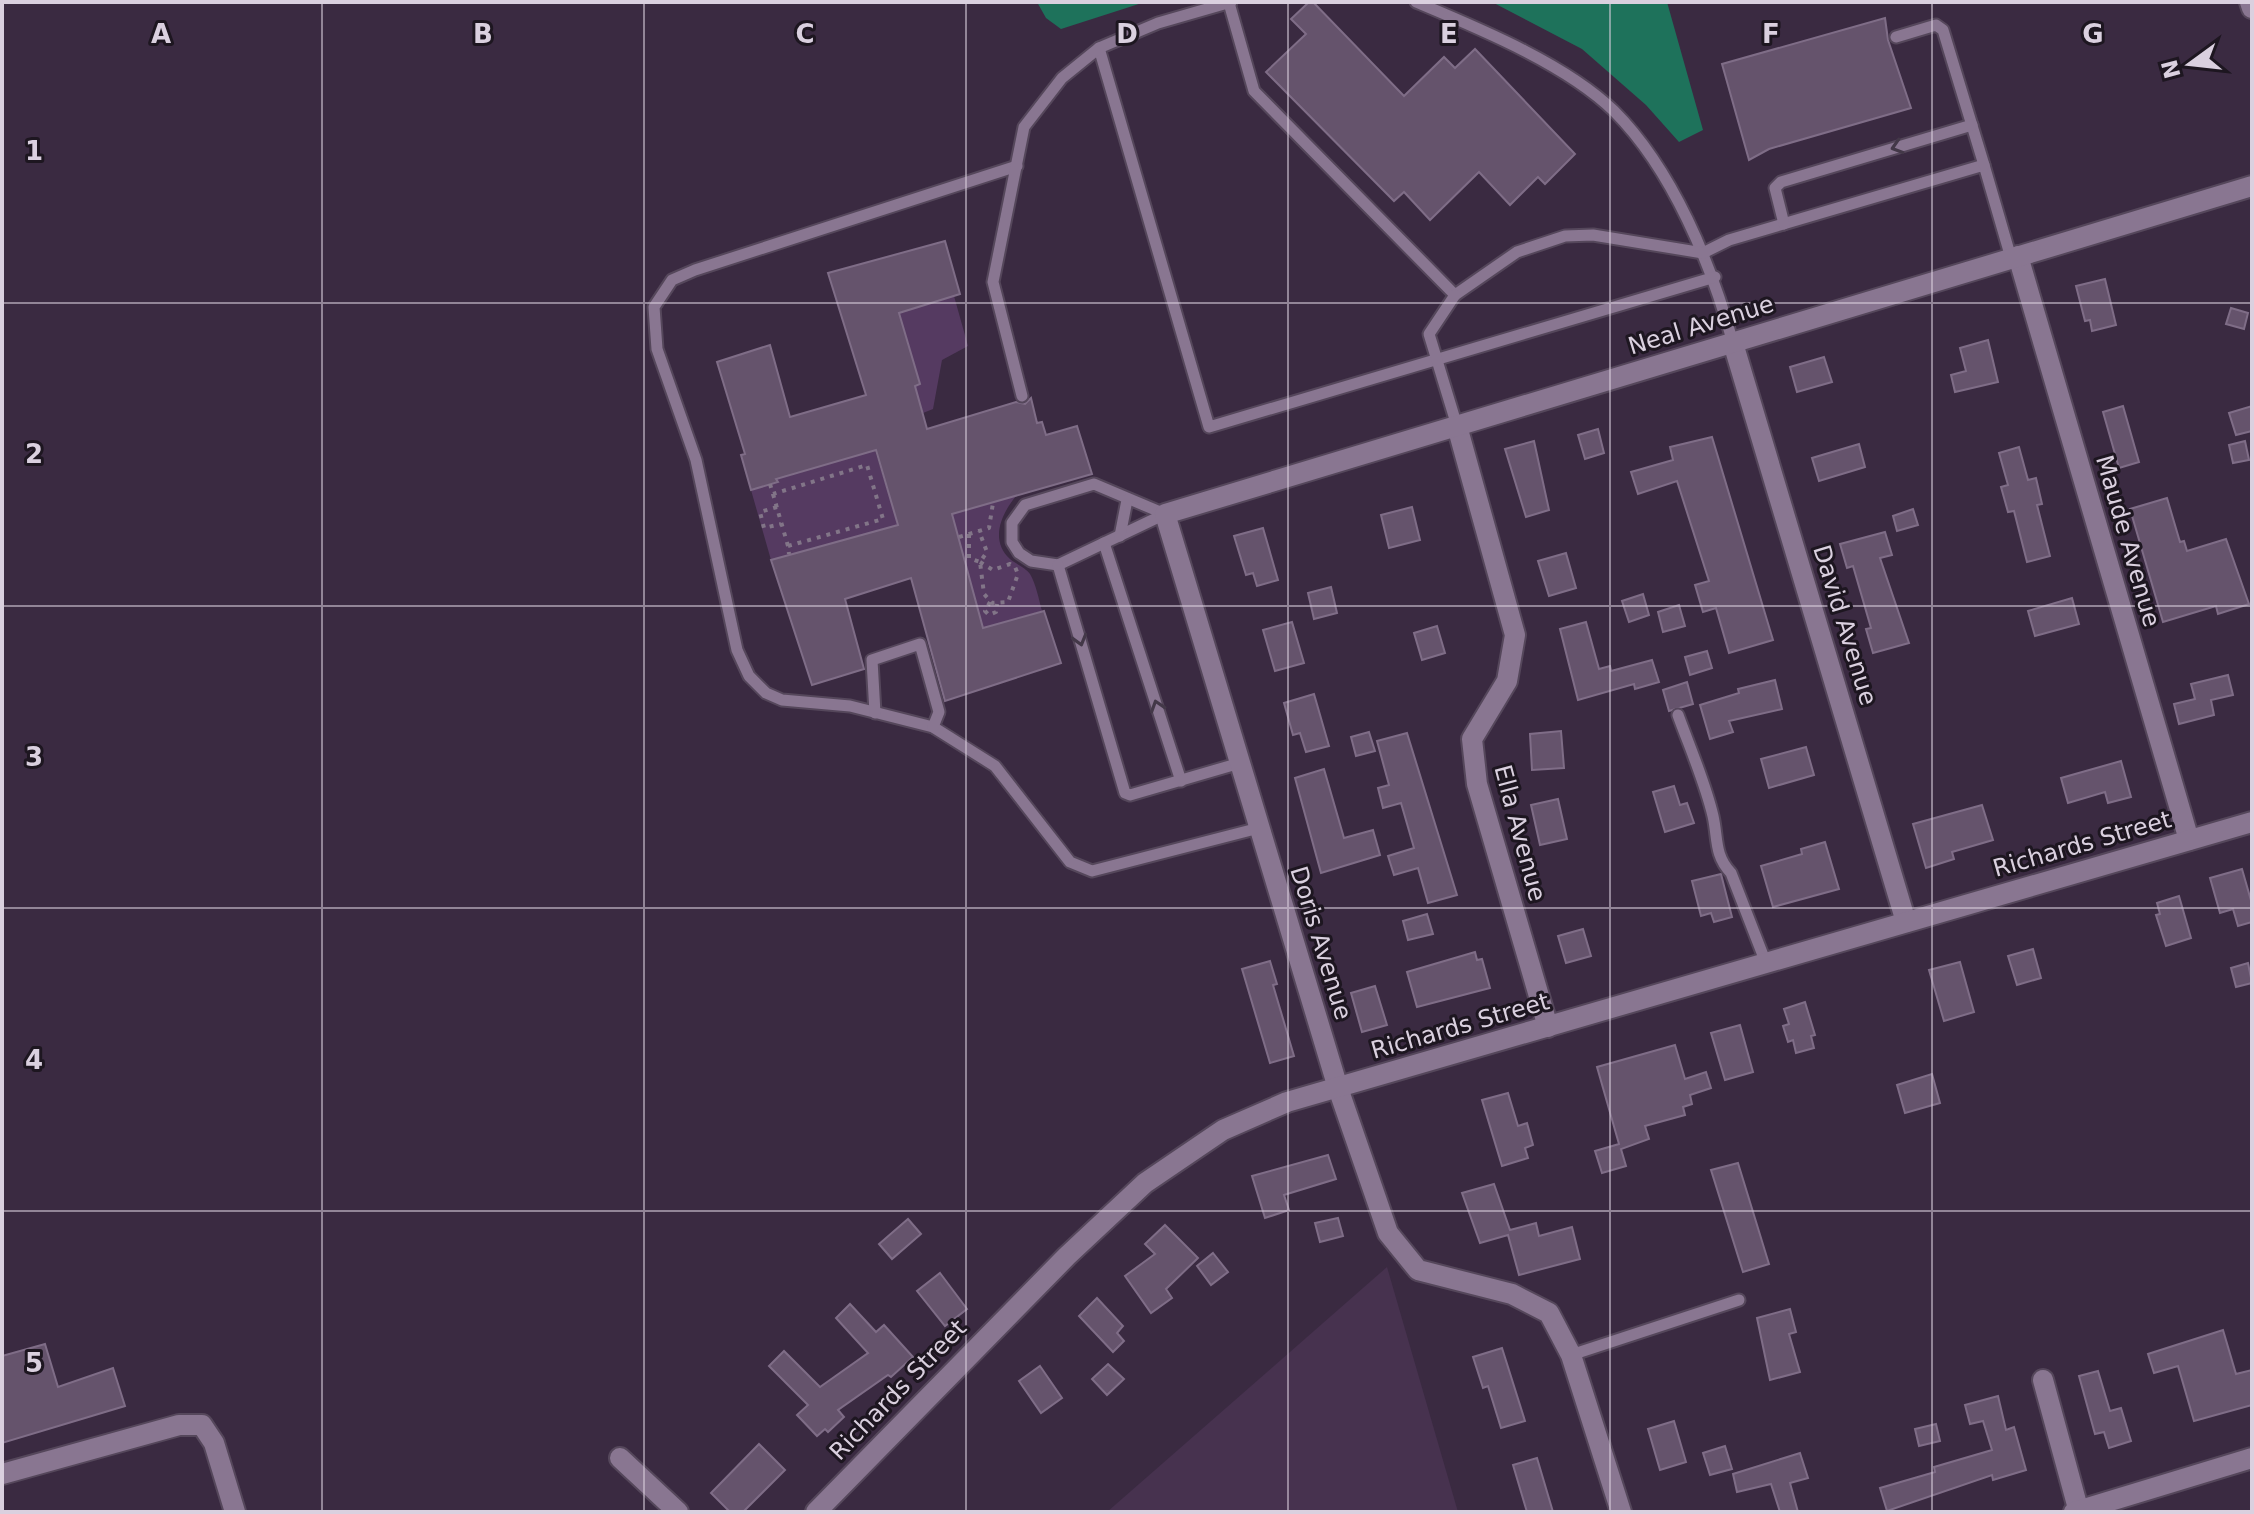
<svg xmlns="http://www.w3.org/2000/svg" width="2254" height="1514" viewBox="0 0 2254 1514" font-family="'DejaVu Sans',sans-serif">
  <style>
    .built { fill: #47324f }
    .green { fill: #553a61 }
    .water { fill: #1e725b }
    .building { fill: #65536c; stroke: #7f6d87; stroke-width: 2 }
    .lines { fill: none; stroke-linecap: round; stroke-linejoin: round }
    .lane-casing { stroke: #55475b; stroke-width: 15 }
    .street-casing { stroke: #55475b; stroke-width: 24 }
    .secondary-casing { stroke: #55475b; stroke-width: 24 }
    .path { stroke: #827588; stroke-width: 4; stroke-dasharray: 4 6; stroke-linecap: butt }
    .lane { stroke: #897691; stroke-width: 11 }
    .street { stroke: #897691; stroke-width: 20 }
    .secondary { stroke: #897691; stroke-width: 20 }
    .oneway { stroke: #433848 }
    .grid { fill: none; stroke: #dad0df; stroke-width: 2; stroke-opacity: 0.55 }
    .labels { text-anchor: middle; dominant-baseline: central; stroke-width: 6; stroke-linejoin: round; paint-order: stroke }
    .street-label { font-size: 24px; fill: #dad0df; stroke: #1d1620 }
    .grid-label { font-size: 26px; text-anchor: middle; font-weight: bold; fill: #dad0df; stroke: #1d1620; stroke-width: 6; stroke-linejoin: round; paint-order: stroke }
  </style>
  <rect width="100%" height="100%" fill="#3a2a41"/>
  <polygon class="built" points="1387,1267 1458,1512 1107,1512"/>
  <g class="green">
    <polygon points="954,296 968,346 942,360 933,409 923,413 915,386 920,383 899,313"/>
    <polygon points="874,447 899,528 771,560 751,490 777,482 776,479 865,453"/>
    <path d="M1016 496C1002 513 989 540 1010 559 1016 564 1026 568 1030 574 1036 584 1039 600 1042 611L983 628 952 514Z"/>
  </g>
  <g class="water">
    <polygon points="1037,2 1145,2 1061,29 1046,18"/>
    <polygon points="1492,2 1667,2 1703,130 1679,142 1646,105 1582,49"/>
  </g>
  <g class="building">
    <polygon points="1309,2 1313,2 1404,96 1444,57 1455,68 1475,49 1575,154 1545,184 1538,177 1510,205 1479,172 1430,220 1404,192 1394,201 1266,72 1306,34 1291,19"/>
    <polygon points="1885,18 1888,40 1911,108 1769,149 1749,160 1722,64"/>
    <polygon points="945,241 960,294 899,313 920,384 915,386 927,429 1016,402 1025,404 1031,398 1037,423 1042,422 1046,435 1077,426 1092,474 952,514 983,628 1044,611 1061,663 945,701 911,578 845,599 864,669 812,685 771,560 898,525 876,450 776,479 778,482 751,490 741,455 745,454 717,362 770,345 790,417 866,395 828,273"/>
    <polygon points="2105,279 2116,325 2092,331 2090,320 2085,321 2076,286"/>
    <polygon points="2231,308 2248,313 2244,329 2226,324"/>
    <polygon points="1988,340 1998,382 1955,392 1951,375 1966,371 1960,348"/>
    <polygon points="1824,357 1832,382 1797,392 1790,367"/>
    <polygon points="2123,406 2139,462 2119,468 2103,412"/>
    <polygon points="2252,406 2252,431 2236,435 2229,413"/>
    <polygon points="1598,429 1604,453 1585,459 1578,435"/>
    <polygon points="1712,437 1773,640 1729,653 1716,608 1703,612 1695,585 1709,581 1677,481 1638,494 1631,472 1673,460 1670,447"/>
    <polygon points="1534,441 1549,510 1526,517 1505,449"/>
    <polygon points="2245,441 2249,460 2233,463 2229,445"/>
    <polygon points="1859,444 1865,467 1819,481 1812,458"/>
    <polygon points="2019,447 2028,480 2036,478 2042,504 2037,505 2050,556 2027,562 2014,511 2008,512 2001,487 2008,485 1999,453"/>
    <polygon points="2167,498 2180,542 2184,541 2187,551 2226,539 2249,604 2218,614 2216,606 2163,622 2130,509"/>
    <polygon points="1412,507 1420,540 1389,548 1381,515"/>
    <polygon points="1913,509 1918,525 1897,531 1893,516"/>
    <polygon points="1263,528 1278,580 1257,586 1253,573 1246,575 1234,536"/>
    <polygon points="1885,532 1892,555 1880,558 1909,643 1873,653 1866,629 1871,628 1853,566 1847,568 1840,544"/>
    <polygon points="1566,553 1576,588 1549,596 1538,561"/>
    <polygon points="1331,587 1337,613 1314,619 1308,593"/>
    <polygon points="1643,594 1649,615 1629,622 1622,601"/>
    <polygon points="2072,598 2079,624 2035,636 2028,611"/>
    <polygon points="1679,605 1685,626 1663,632 1658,612"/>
    <polygon points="1292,622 1304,663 1275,671 1263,630"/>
    <polygon points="1586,622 1599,669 1610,666 1611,671 1652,660 1659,682 1635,689 1634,684 1578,700 1560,629"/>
    <polygon points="1437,626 1445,653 1422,660 1414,633"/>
    <polygon points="1707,651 1712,668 1690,675 1685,657"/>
    <polygon points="2228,675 2233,695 2211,700 2214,715 2179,724 2174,704 2195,699 2191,684"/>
    <polygon points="1775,680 1782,709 1729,721 1733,732 1710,739 1700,705 1739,693 1738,689"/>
    <polygon points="1687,682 1693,704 1669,711 1663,690"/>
    <polygon points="1314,694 1329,746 1306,752 1300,733 1293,735 1284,703"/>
    <polygon points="1561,731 1564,768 1532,770 1530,734"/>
    <polygon points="1369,732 1375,751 1356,756 1351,737"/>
    <polygon points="1407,733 1457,895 1428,903 1418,868 1394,875 1388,856 1414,848 1401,803 1383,808 1378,788 1389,785 1377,741"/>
    <polygon points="1806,747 1814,775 1769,788 1761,759"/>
    <polygon points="2121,761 2131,797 2108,803 2105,792 2068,803 2061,778"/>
    <polygon points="1324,769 1344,838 1373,830 1380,855 1321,873 1295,778"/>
    <polygon points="1674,786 1680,805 1687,803 1694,823 1665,832 1653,792"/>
    <polygon points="1558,799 1567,839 1540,845 1531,805"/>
    <polygon points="1982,805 1993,840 1952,852 1954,859 1926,868 1913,824"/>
    <polygon points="1825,842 1839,889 1773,907 1761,866 1802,854 1801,849"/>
    <polygon points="2242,869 2252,904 2252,922 2238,926 2233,909 2220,913 2210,878"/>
    <polygon points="1721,874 1732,917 1714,922 1711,913 1701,916 1692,881"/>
    <polygon points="2179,896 2191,938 2166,946 2156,915 2160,914 2157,903"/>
    <polygon points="1427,914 1433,934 1408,940 1403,921"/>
    <polygon points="1583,929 1591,956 1566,963 1558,936"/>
    <polygon points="2033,949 2041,978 2017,985 2008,956"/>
    <polygon points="1475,952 1477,960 1482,959 1490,988 1417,1007 1407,972"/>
    <polygon points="1270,961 1277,984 1273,985 1294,1056 1270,1063 1242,969"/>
    <polygon points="1960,962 1974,1012 1944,1021 1929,970"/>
    <polygon points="2248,963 2252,983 2236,987 2231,968"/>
    <polygon points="1375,986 1387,1025 1362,1032 1351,993"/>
    <polygon points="1805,1002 1815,1035 1811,1036 1814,1048 1796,1053 1793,1040 1788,1042 1783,1026 1789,1024 1784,1009"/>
    <polygon points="1740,1025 1753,1072 1725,1080 1711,1033"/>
    <polygon points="1675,1045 1685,1079 1706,1072 1711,1088 1690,1095 1692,1104 1683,1107 1685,1115 1645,1126 1649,1139 1621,1149 1626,1166 1602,1173 1595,1151 1619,1144 1597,1067"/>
    <polygon points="1932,1074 1940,1103 1905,1113 1897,1085"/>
    <polygon points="1508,1093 1518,1126 1527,1123 1533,1145 1525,1148 1528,1158 1502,1166 1482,1100"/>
    <polygon points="1328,1155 1336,1179 1284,1195 1289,1210 1265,1218 1252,1176"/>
    <polygon points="1738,1163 1769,1264 1743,1272 1711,1170"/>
    <polygon points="1494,1184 1510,1230 1536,1223 1539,1236 1572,1227 1580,1259 1519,1275 1508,1235 1480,1243 1462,1193"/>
    <polygon points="1338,1218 1343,1236 1320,1242 1315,1223"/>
    <polygon points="908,1219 921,1234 892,1259 879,1244"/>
    <polygon points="1165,1225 1198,1258 1166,1289 1172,1298 1151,1313 1125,1276 1155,1254 1145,1244"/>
    <polygon points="1213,1253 1228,1272 1211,1285 1197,1266"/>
    <polygon points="940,1273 967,1309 945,1326 917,1291"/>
    <polygon points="1097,1298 1123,1326 1117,1333 1124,1341 1113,1352 1079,1316"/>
    <polygon points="850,1304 876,1332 884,1325 913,1357 891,1377 888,1375 838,1410 844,1417 828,1432 825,1429 817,1436 797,1415 808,1405 769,1366 784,1351 820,1387 868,1353 836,1318"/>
    <polygon points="1790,1309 1796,1332 1789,1334 1800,1372 1770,1380 1757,1318"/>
    <polygon points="2223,1330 2236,1374 2252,1370 2252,1405 2194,1421 2178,1366 2154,1373 2148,1354"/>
    <polygon points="45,1344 58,1387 113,1368 125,1406 2,1443 2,1356"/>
    <polygon points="1502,1348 1525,1421 1501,1428 1488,1386 1483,1388 1473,1357"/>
    <polygon points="1108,1364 1124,1379 1107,1395 1092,1379"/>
    <polygon points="1040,1366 1062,1398 1041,1413 1019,1381"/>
    <polygon points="2098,1371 2110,1411 2121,1408 2131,1441 2109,1448 2104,1432 2095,1434 2079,1376"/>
    <polygon points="1998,1396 2006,1430 2014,1427 2026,1470 1993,1480 1992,1475 1887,1511 1880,1488 1935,1472 1934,1467 1992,1450 1983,1421 1970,1424 1965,1405"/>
    <polygon points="1674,1421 1686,1462 1660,1470 1648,1429"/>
    <polygon points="1936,1424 1940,1441 1919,1446 1915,1429"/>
    <polygon points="759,1444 785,1470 743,1512 730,1512 711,1493"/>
    <polygon points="1725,1446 1732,1469 1710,1475 1703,1453"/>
    <polygon points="1800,1453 1808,1478 1790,1483 1798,1512 1780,1512 1771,1484 1737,1492 1733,1474"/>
    <polygon points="1537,1458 1553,1512 1527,1512 1513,1465"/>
  </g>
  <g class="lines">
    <defs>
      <g id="lane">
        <path d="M1416 2C1478 28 1566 64 1614 111 1673 170 1711 264 1733 343"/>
        <polyline points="1229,3 1254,91 1455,295 1517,252 1565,236 1593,235 1703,253 1729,240 1984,165 2011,258"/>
        <polyline points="1896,37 1936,25 1943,30 1984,165"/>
        <polyline points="1099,48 1209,427 1715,277"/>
        <polyline points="1017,166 695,270 672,280 654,307 657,349 696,460 737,650 749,676 766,693 782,700 850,706 933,727 995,766 1070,862 1092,871 1259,828"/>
        <polyline points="1784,224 1775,188 1781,182 1972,125"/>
        <polyline points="1455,295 1429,334 1457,426"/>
        <polyline points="1022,396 993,282 1024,127 1062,78 1099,48 1158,23 1231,2"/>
        <polygon points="1094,484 1165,514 1058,565 1031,561 1019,553 1012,542 1012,523 1025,505"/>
        <polyline points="1120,536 1127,500"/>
        <polyline points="1104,543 1181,781"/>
        <polyline points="1058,565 1125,793 1130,795 1240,763"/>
        <polyline points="875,713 872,660 920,644 939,712 933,727"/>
        <path d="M1678 715C1690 748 1705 782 1713 816 1718 838 1714 855 1731 873L1766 963"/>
        <polyline points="1571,1355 1739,1300"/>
      </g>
      <g id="street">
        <polyline points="2018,256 2189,840"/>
        <polyline points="1733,343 1906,922"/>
        <polyline points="1457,426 1515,635 1507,681 1472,739 1477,784 1548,1027"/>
        <polyline points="2043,1380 2079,1512"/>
        <polyline points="620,1458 678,1512"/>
        <polyline points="2,1474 179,1425 202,1425 214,1443 235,1512"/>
        <polyline points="1621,1512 1571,1355 1549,1313 1512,1294 1418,1270 1388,1233 1338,1088 1165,514 2252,186"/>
        <polyline points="2074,1512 2252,1458"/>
      </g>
      <g id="secondary">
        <polyline points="2250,2 2252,8"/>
        <polyline points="816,1512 1067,1256 1145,1183 1223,1130 1287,1102 2252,822"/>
      </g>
    </defs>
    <use href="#lane" class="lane-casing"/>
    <use href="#street" class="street-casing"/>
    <use href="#secondary" class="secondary-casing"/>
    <g class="path">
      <polyline points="770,484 773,494 867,465 883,519 788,546 789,554"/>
      <polyline points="773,494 788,546"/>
      <polyline points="777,507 760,512 764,528 781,524"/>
      <polyline points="969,534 969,558 980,562 987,552 979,531"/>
      <polyline points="959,537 989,528 993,503"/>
      <polygon points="980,562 993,570 1010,564 1015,567 1018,574 1008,602 992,603 984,594"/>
      <polyline points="990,602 985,611 989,615 996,612 997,604"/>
    </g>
    <use href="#lane" class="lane"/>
    <use href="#street" class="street"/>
    <use href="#secondary" class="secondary"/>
  </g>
  <defs><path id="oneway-chevron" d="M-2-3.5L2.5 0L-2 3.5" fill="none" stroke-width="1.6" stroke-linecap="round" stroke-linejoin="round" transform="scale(2)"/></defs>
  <g class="oneway">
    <use href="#oneway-chevron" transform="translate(1897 147) rotate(163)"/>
    <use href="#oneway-chevron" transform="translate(1080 640) rotate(74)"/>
    <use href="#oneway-chevron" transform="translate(1157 706) rotate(-108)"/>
  </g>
  <path class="grid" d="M322 2V1512M644 2V1512M966 2V1512M1288 2V1512M1610 2V1512M1932 2V1512M2 303H2252M2 606H2252M2 908H2252M2 1211H2252"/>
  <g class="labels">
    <g class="street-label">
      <text transform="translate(1701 325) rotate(-17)">Neal Avenue</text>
      <text transform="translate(2128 541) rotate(74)">Maude Avenue</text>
      <text transform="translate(1845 625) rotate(73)">David Avenue</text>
      <text transform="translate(1520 833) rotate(75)">Ella Avenue</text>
      <text transform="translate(2082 844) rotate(-16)">Richards Street</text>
      <text transform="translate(1321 943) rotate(73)">Doris Avenue</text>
      <text transform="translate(1460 1026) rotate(-16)">Richards Street</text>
      <text transform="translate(898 1390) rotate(-46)">Richards Street</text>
    </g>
  </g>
  <g class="grid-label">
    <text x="161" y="43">A</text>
    <text x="483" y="43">B</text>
    <text x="805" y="43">C</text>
    <text x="1127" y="43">D</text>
    <text x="1449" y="43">E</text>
    <text x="1771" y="43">F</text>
    <text x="2093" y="43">G</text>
    <text x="34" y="160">1</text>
    <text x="34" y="463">2</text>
    <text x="34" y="766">3</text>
    <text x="34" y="1069">4</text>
    <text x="34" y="1372">5</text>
  </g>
  <rect width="2254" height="1514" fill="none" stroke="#dad0df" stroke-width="8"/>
  <g transform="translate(2190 64) rotate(255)" stroke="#1d1620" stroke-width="6" paint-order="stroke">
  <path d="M0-6L14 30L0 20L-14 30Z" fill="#dad0df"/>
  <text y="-12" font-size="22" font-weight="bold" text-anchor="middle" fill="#dad0df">N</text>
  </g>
</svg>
